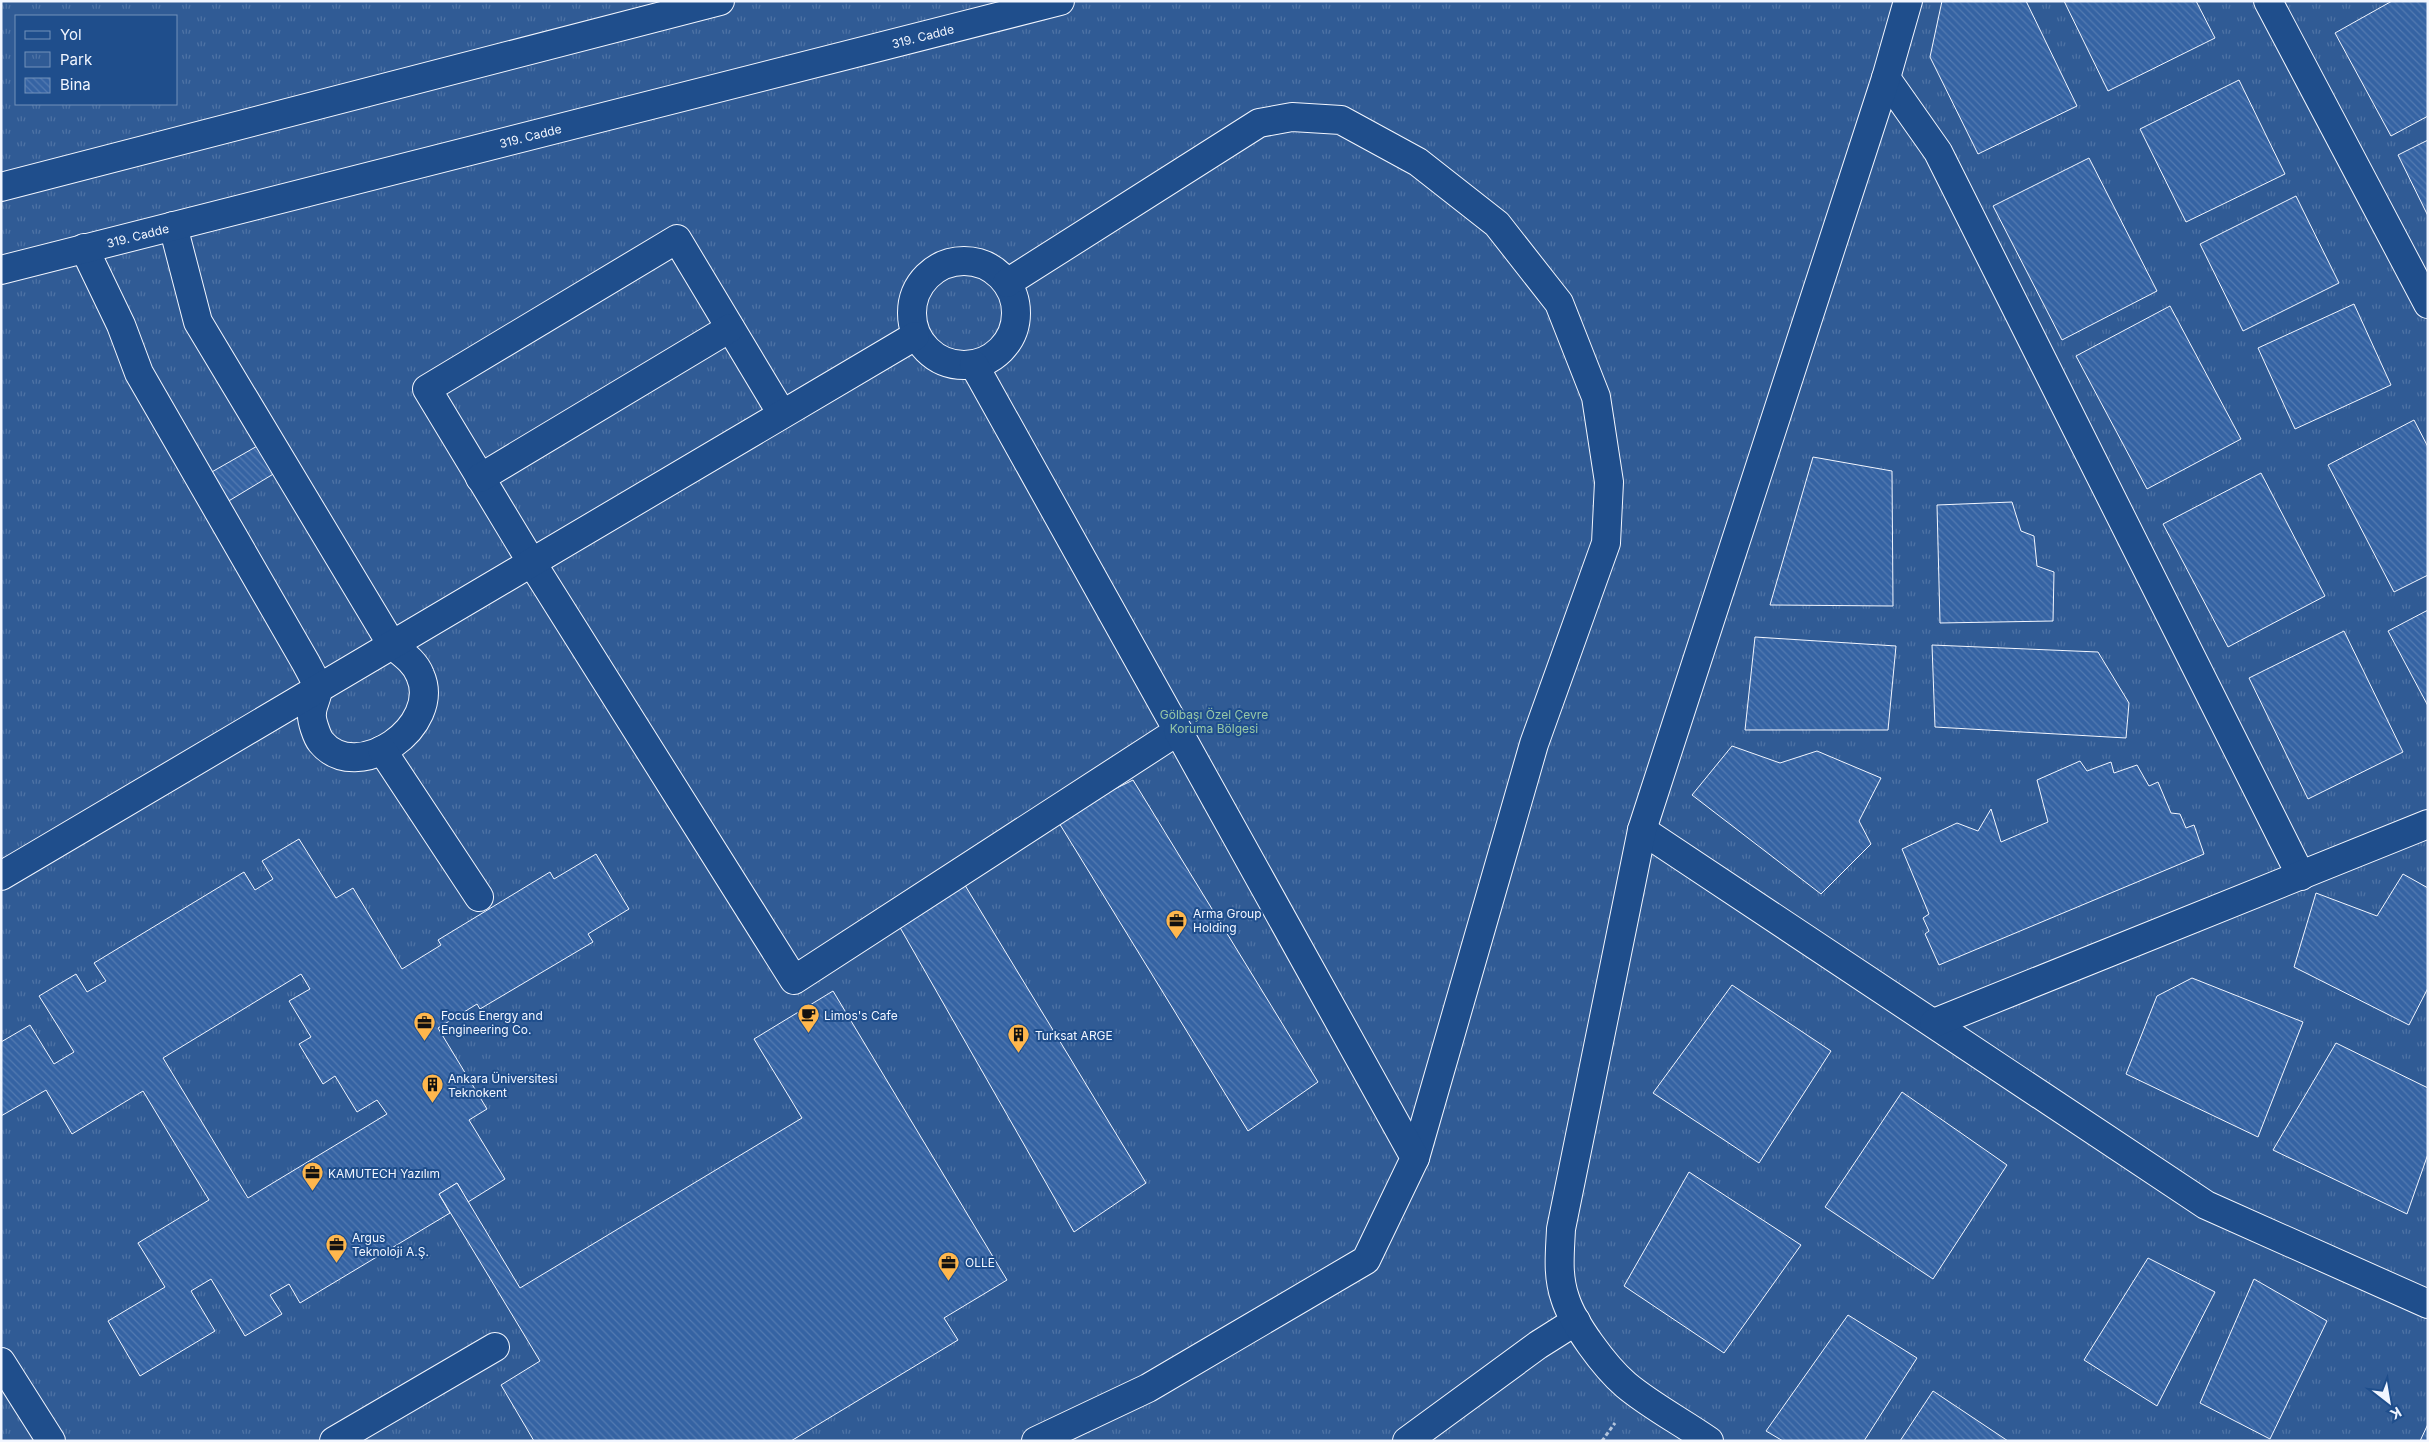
<svg xmlns="http://www.w3.org/2000/svg" width="2429" height="1442" viewBox="0 0 2429 1442" font-family="Inter,sans-serif">
  <style>
    .park { fill: url(#park-tufts); stroke: #a8bbd7; fill-rule: evenodd }
    .building { fill: url(#building-back-hatch); stroke: #f2f6ff; fill-rule: evenodd }
    .lines { fill: none; stroke-linecap: round; stroke-linejoin: round }
    .minor-casing { stroke: #f2f6ff; stroke-width: 30 }
    .path { stroke: #b3c4dc; stroke-width: 3; stroke-dasharray: 4 2.5; stroke-linecap: butt }
    .minor { stroke: #1f4e8c; stroke-width: 28 }
    .labels { text-anchor: middle; dominant-baseline: central; stroke-width: 4; stroke-linejoin: round; paint-order: stroke }
    .street-label { font-size: 12px; fill: #f2f6ff; stroke: #1f4e8c }
    .park-label { font-size: 12px; fill: #97c8a6; stroke: #1f4e8c }
    .poi-label { font-size: 12px; fill: #f2f6ff; stroke: #1f4e8c; text-anchor: start }
  </style>
  <defs>
    <pattern id="park-tufts" width="24" height="20" patternUnits="userSpaceOnUse" patternTransform="scale(1.25)"><rect width="24" height="20" fill="#305b95"/><path d="M3 7l-1-3M5 7V3M7 7l1-3M15 17l-1-3M17 17v-4M19 17l1-3" fill="none" stroke="#4e73a5"/></pattern>
    <pattern id="building-back-hatch" width="6" height="6" patternUnits="userSpaceOnUse" patternTransform="scale(1.25)"><rect width="6" height="6" fill="#3563a3"/><path d="M-1 5l2 2M0 0l6 6M5-1l2 2" fill="none" stroke="#537ab1"/></pattern>
  </defs>
  <rect width="100%" height="100%" fill="#1f4e8c"/>
  <path class="park" d="M1 1H2428V1441H1ZM16 16H176V104H16Z"/>
  <g class="building">
    <polygon points="1942,1 2026,1 2077,106 1978,154 1930,57"/>
    <polygon points="2064,1 2196,1 2215,38 2108,91"/>
    <polygon points="2392,1 2428,1 2428,116 2391,136 2335,33"/>
    <polygon points="2239,80 2285,174 2186,222 2140,129"/>
    <polygon points="2428,140 2428,216 2398,155"/>
    <polygon points="2089,158 2157,291 2062,340 1993,206"/>
    <polygon points="2296,196 2339,283 2243,331 2200,244"/>
    <polygon points="2354,304 2391,385 2295,429 2258,348"/>
    <polygon points="2170,306 2241,439 2147,489 2076,356"/>
    <polygon points="2414,420 2428,447 2428,575 2394,592 2328,465"/>
    <polygon points="259,445 275,473 227,502 210,473"/>
    <polygon points="1813,457 1892,471 1893,606 1770,605"/>
    <polygon points="2261,473 2325,596 2228,647 2163,524"/>
    <polygon points="2012,502 2021,531 2034,536 2037,566 2054,572 2053,621 1940,623 1937,505"/>
    <polygon points="2428,610 2428,706 2388,631"/>
    <polygon points="2344,631 2403,752 2308,799 2249,678"/>
    <polygon points="1755,637 1896,646 1888,730 1745,730"/>
    <polygon points="1932,645 2098,652 2129,703 2126,738 1935,727"/>
    <polygon points="1732,746 1780,763 1817,751 1881,778 1859,821 1871,844 1821,894 1692,795"/>
    <polygon points="2080,761 2087,771 2111,762 2114,773 2137,765 2149,786 2158,782 2171,813 2180,814 2186,828 2194,825 2204,854 1939,965 1925,934 1929,931 1923,918 1929,914 1902,849 1957,823 1978,831 1991,809 2001,842 2048,822 2037,780"/>
    <polygon points="1133,780 1318,1082 1248,1131 1056,818"/>
    <path d="M299 839 336 898 353 888 402 969 441 945 438 940 550 872 554 879 596 854 629 909 588 934 593 942 480 1009 477 1004 438 1028 487 1109 469 1120 505 1179 468 1202 457 1183 439 1194 450 1213 300 1303 289 1284 270 1295 282 1314 245 1336 211 1279 191 1291 215 1331 140 1376 108 1321 165 1287 138 1243 209 1200 143 1091 72 1134 46 1090 1 1116V1042L30 1025 54 1064 74 1052 39 996 76 974 87 992 106 981 94 963 244 872 255 890 273 879 262 861ZM301 974 310 989 289 1001 311 1037 299 1044 323 1084 335 1076 357 1112 377 1100 387 1114 248 1198 163 1058Z"/>
    <polygon points="2403,874 2428,888 2428,988 2409,1025 2294,967 2316,893 2377,916"/>
    <polygon points="963,882 1146,1183 1074,1232 898,924"/>
    <polygon points="2192,978 2303,1022 2258,1137 2126,1074 2157,996"/>
    <polygon points="1732,985 1831,1051 1759,1163 1653,1093"/>
    <polygon points="833,991 1007,1280 944,1318 958,1340 791,1441 534,1441 501,1385 540,1361 439,1194 457,1183 520,1288 802,1118 754,1039"/>
    <polygon points="2336,1043 2428,1088 2428,1154 2407,1214 2273,1150"/>
    <polygon points="1902,1092 2007,1165 1933,1279 1825,1207"/>
    <polygon points="1689,1172 1801,1245 1724,1353 1624,1286"/>
    <polygon points="2148,1258 2215,1292 2157,1406 2084,1360"/>
    <polygon points="2254,1279 2327,1321 2270,1439 2200,1403"/>
    <polygon points="1848,1315 1917,1358 1864,1441 1783,1441 1766,1431"/>
    <polygon points="1933,1391 2008,1441 1900,1441"/>
    <polygon points="2428,1424 2428,1441 2420,1441"/>
  </g>
  <g class="lines">
    <defs>
      <g id="minor">
        <polyline points="2268,1 2428,304"/>
        <polyline points="1886,78 1938,152 2301,876"/>
        <polyline points="1,187 720,1"/>
        <path d="M84 248 121 325 139 373 306 663C310 671 316 680 317 688 319 695 312 705 312 713 311 720 317 737 321 742 357 786 443 726 420 675 415 662 403 654 392 645L198 322 173 226"/>
        <circle cx="964" cy="313" r="52"/>
        <path id="s1" d="M1 270 1060 1"/>
        <polyline points="1007,283 1259,123 1292,117 1341,120 1418,162 1497,224 1559,303 1596,397 1609,482 1606,543 1534,744 1415,1158"/>
        <polyline points="782,414 677,239 427,389 532,563 794,980 1178,731 974,365"/>
        <polyline points="480,478 730,328"/>
        <polyline points="382,750 479,897"/>
        <polyline points="1642,830 2206,1205 2428,1304"/>
        <polyline points="1,876 915,336"/>
        <polyline points="1934,1023 2428,824"/>
        <polyline points="1,1362 51,1441"/>
        <polyline points="334,1441 495,1347"/>
        <polyline points="1036,1441 1148,1388 1366,1260 1415,1158 1178,731"/>
        <polyline points="1407,1441 1538,1345 1576,1321"/>
        <path d="M1709 1441C1682 1422 1651 1406 1626 1385 1605 1367 1573 1324 1565 1298 1557 1275 1560 1252 1561 1229L1642 830 1886 78 1908 1"/>
      </g>
    </defs>
    <use href="#minor" class="minor-casing"/>
    <polyline class="path" points="1602,1441 1615,1423"/>
    <use href="#minor" class="minor"/>
  </g>
  <defs>
    <symbol id="office-pin" viewBox="-11 -11 22 30"><path d="M0 17L-7.5 6A9.5 9.5 0 1 1 7.5 6Z" fill="#ffb74d" stroke="#1f4e8c"/><path d="M-6-3h4V-5.5h4V-3h4V5H-6ZM-1-4.5V-3h2v-1.5ZM-6 0V1H6V0Z" fill="#111"/></symbol>
    <symbol id="cafe-pin" viewBox="-11 -11 22 30"><path d="M0 17L-7.5 6A9.5 9.5 0 1 1 7.5 6Z" fill="#ffb74d" stroke="#1f4e8c"/><path d="M-5.5-4.5H6V0H3Q3 3.5 0 3.5H-2.5Q-5.5 3.5-5.5 0ZM3-3.2v2h1.7v-2ZM-6 4.5H4V6H-6Z" fill="#111"/></symbol>
    <symbol id="building-pin" viewBox="-11 -11 22 30"><path d="M0 17L-7.5 6A9.5 9.5 0 1 1 7.5 6Z" fill="#ffb74d" stroke="#1f4e8c"/><path d="M-4-6H4V6H1V3H-1V6H-4ZM-2.5-4.3h1.7v1.8h-1.7ZM.8-4.3h1.7v1.8H.8ZM-2.5-1h1.7V.8h-1.7ZM.8-1h1.7V.8H.8Z" fill="#111"/></symbol>
  </defs>
  <g fill-rule="evenodd">
    <use href="#office-pin" x="1164" y="908" width="25" height="34"/>
    <use href="#cafe-pin" x="796" y="1002" width="25" height="34"/>
    <use href="#office-pin" x="412" y="1010" width="25" height="34"/>
    <use href="#building-pin" x="1006" y="1022" width="25" height="34"/>
    <use href="#building-pin" x="420" y="1072" width="25" height="34"/>
    <use href="#office-pin" x="300" y="1160" width="25" height="34"/>
    <use href="#office-pin" x="324" y="1232" width="25" height="34"/>
    <use href="#office-pin" x="936" y="1250" width="25" height="34"/>
  </g>
  <g class="labels">
    <g class="street-label">
      <text stroke="none"><textPath href="#s1" startOffset="951">319. Cadde</textPath></text>
      <text stroke="none"><textPath href="#s1" startOffset="546">319. Cadde</textPath></text>
      <text stroke="none"><textPath href="#s1" startOffset="141">319. Cadde</textPath></text>
    </g>
    <g class="park-label">
      <text x="1214" y="714">Gölbaşı Özel Çevre<tspan x="1214" dy="14">Koruma Bölgesi</tspan></text>
    </g>
    <g class="poi-label">
      <text x="1193" y="913">Arma Group<tspan x="1193" dy="14">Holding</tspan></text>
      <text x="441" y="1015">Focus Energy and<tspan x="441" dy="14">Engineering Co.</tspan></text>
      <text x="824" y="1015">Limos's Cafe</text>
      <text x="1035" y="1035">Turksat ARGE</text>
      <text x="448" y="1078">Ankara Üniversitesi<tspan x="448" dy="14">Teknokent</tspan></text>
      <text x="328" y="1173">KAMUTECH Yazılım</text>
      <text x="352" y="1237">Argus<tspan x="352" dy="14">Teknoloji A.Ş.</tspan></text>
      <text x="965" y="1262">OLLE</text>
    </g>
  </g>
  <rect width="2429" height="1442" fill="none" stroke="#f2f6ff" stroke-width="5"/>
  <rect x="15" y="15" width="162" height="90" fill="#1f4e8c" stroke="#7391ba"/>
  <rect x="25" y="31" width="25" height="8" fill="#1f4e8c" stroke="#7391ba"/>
  <text x="60" y="40" font-size="15" fill="#f2f6ff">Yol</text>
  <rect x="25" y="52" width="25" height="15" fill="url(#park-tufts)" stroke="#7391ba"/>
  <text x="60" y="65" font-size="15" fill="#f2f6ff">Park</text>
  <rect x="25" y="78" width="25" height="15" fill="url(#building-back-hatch)" stroke="#7391ba"/>
  <text x="60" y="90" font-size="15" fill="#f2f6ff">Bina</text>
  <g transform="translate(2389 1402) rotate(149)" stroke="#1f4e8c" stroke-width="4" paint-order="stroke">
  <path d="M0-4L9 19L0 12L-9 19Z" fill="#f2f6ff"/>
  <text y="-8" font-size="14" font-weight="bold" text-anchor="middle" fill="#f2f6ff">K</text>
  </g>
</svg>
